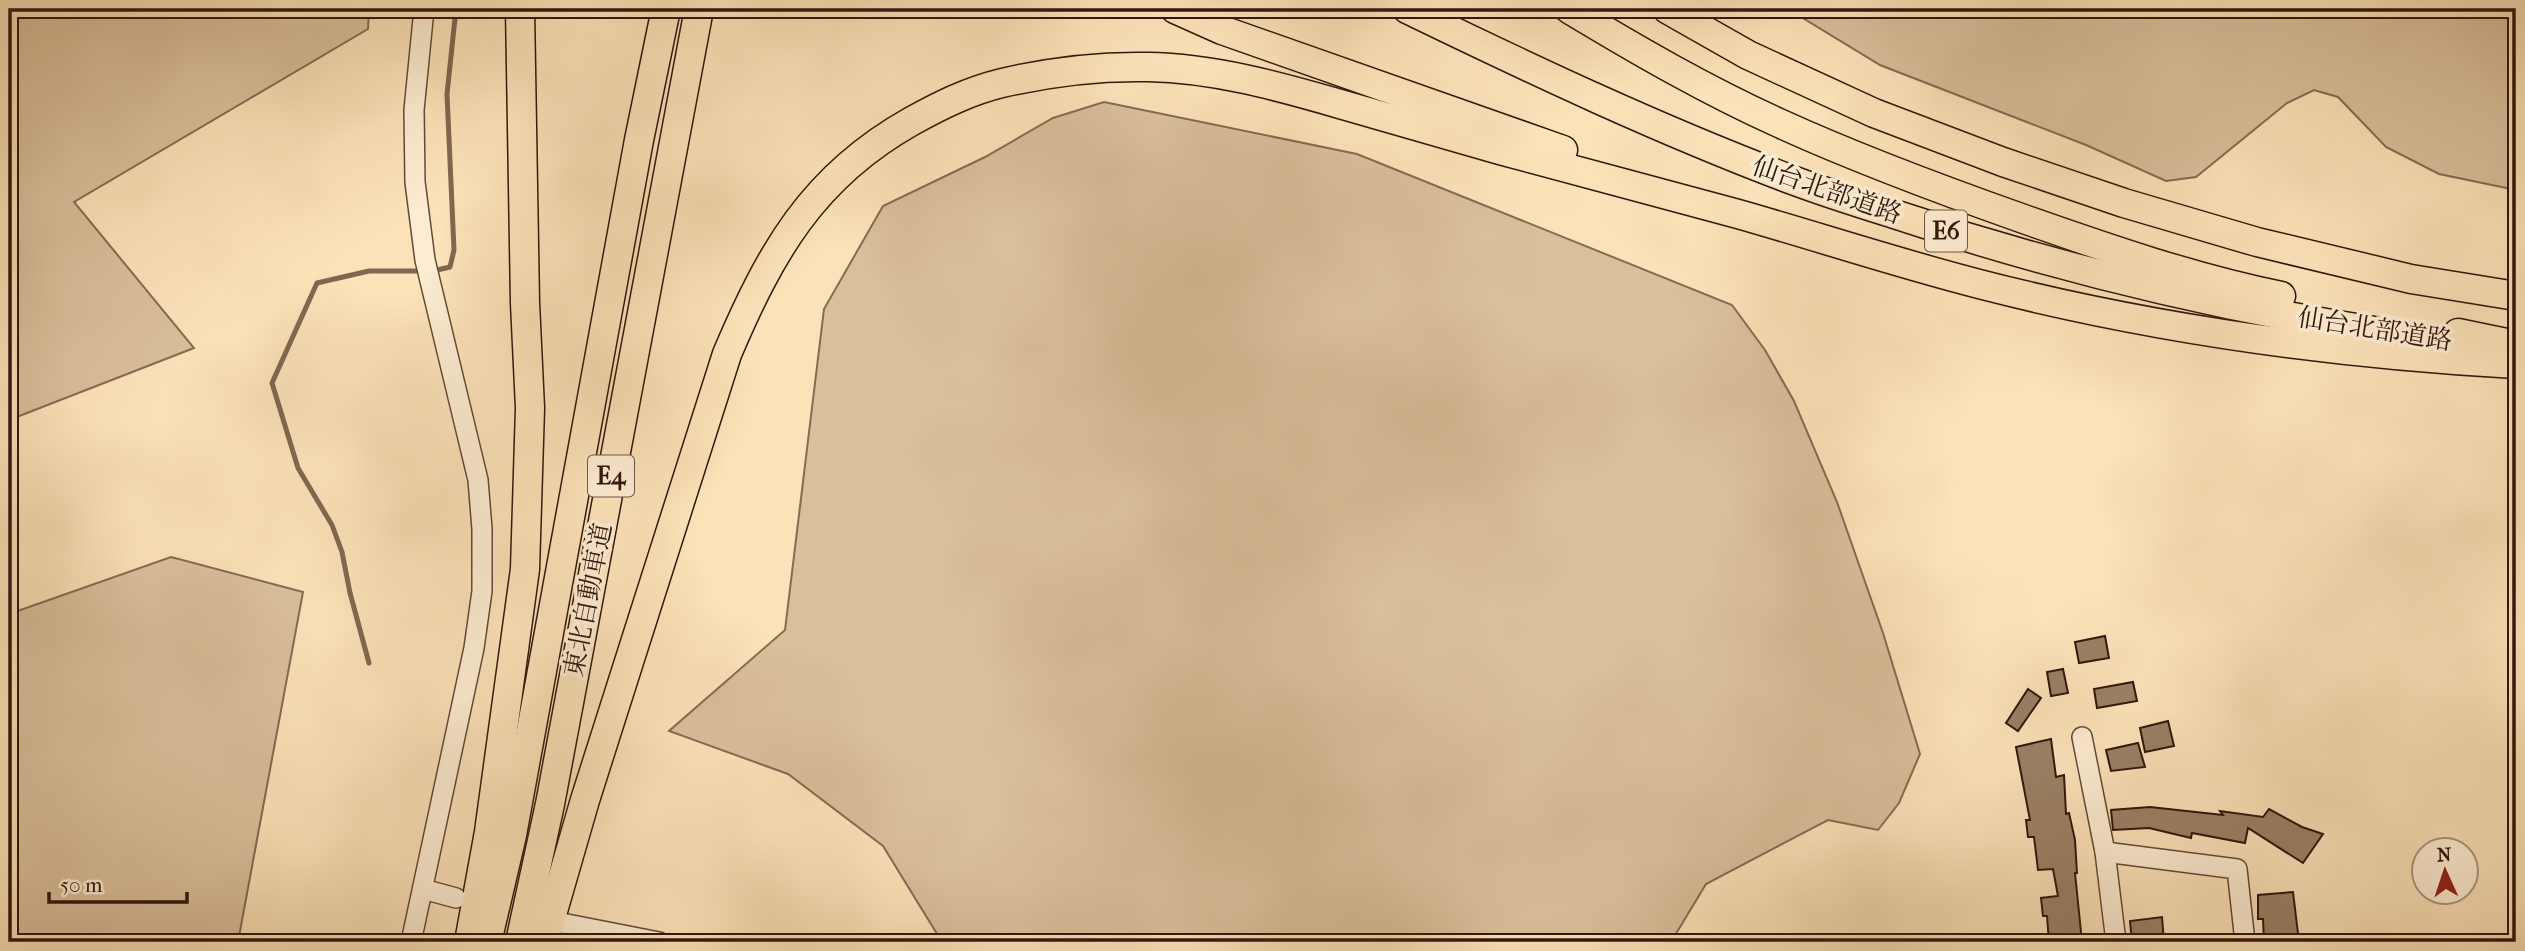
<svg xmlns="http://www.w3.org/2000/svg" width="2525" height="951" viewBox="0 0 2525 951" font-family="'IM FELL French Canon','Noto Serif JP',serif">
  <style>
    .green { fill: #dabf9b; stroke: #866a53; stroke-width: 2 }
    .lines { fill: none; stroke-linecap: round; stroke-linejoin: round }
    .stream { stroke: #826750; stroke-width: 5 }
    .building { fill: #9b8065; stroke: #32160b; stroke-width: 2 }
    .minor-casing { stroke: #644936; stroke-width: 22 }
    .highway-casing { stroke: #32160b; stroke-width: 31 }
    .minor { stroke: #fdecd2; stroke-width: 19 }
    .highway { stroke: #fce2b9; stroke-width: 28 }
    .labels { text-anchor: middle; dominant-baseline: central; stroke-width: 7; stroke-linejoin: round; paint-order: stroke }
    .shield { fill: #fdecd2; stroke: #6f5647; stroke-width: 2 }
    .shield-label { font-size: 24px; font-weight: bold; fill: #32160b }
    .street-label { font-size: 26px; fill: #32160b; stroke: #fdecd2 }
  </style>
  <rect width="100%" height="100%" fill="#fce2b9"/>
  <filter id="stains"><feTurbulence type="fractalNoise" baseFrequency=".00286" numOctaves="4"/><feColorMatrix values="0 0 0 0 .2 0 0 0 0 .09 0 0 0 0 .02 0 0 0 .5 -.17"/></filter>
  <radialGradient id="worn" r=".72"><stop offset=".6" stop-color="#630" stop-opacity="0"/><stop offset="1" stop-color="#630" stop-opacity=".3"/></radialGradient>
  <g class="green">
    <polygon points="9,9 369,9 368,29 74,202 194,348 9,420"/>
    <polygon points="1788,9 2516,9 2516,190 2439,174 2386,147 2338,97 2314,90 2287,103 2196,177 2166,181 2086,145 1880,65"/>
    <polygon points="1104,102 1357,154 1732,305 1765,350 1794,401 1837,502 1883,633 1920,754 1899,803 1878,830 1828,820 1706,884 1671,942 942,942 883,846 788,774 669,731 785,630 824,309 883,206 985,157 1053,118"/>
    <polygon points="171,557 303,592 238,942 9,942 9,614"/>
  </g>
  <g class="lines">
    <g class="stream">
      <polyline points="433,271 450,267 454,250 447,94 456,9"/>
      <polyline points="369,663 350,593 342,552 332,525 298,468 272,383 317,283 369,271 423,271"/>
    </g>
  </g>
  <g class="building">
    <polygon points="2105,636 2109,658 2079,663 2075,642"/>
    <polygon points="2063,669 2068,693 2051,696 2047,672"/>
    <polygon points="2133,682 2137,701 2097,708 2094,689"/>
    <polygon points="2028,689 2041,698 2018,731 2006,723"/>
    <polygon points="2168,721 2174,746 2145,752 2140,728"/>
    <polygon points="2051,739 2056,777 2064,775 2066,814 2069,813 2075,840 2077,873 2075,873 2082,942 2049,942 2047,916 2043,916 2041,898 2058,896 2053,869 2038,870 2034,837 2028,837 2026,820 2030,820 2016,747"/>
    <polygon points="2138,743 2145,767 2111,771 2106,750"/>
    <polygon points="2150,807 2223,815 2220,811 2263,817 2269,809 2302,827 2323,834 2303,863 2248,828 2245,843 2192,833 2191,838 2149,828 2113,830 2111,810"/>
    <polygon points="2293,892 2299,942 2264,942 2263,919 2258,919 2258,895"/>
    <polygon points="2162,917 2164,942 2132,942 2130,921"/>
  </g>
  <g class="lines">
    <defs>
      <g id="minor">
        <polyline points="2082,737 2105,852 2116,942"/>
        <polyline points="2105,852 2237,869 2245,942"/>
        <polyline points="423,889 456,898"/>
        <polyline points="562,923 659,942"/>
        <polyline points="411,942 474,648 482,591 482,529 478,480 425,260 415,182 414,110 424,9"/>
      </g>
      <g id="highway">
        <polyline points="1175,9 1222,30 1563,150"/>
        <path d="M1407 9C1535 71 1662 131 1795 181 1827 193 1859 203 1891 213 2081 276 2277 321 2475 345"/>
        <path d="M1569 9C1637 50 1706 90 1779 123 1858 159 1939 189 2021 218 2106 248 2193 278 2281 296"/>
        <polyline points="1667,9 1748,55 1874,113 2003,162 2124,203 2257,242 2411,279 2516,296"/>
        <polyline points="2458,333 2516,345"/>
        <polyline points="469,942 489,832 525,569 530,408 525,303 520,9"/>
        <polyline points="487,942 512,835 639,140 666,9"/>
        <polyline points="520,942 550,804 699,9"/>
        <path d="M544 942 585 800 727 354C770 253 812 177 912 121 941 105 969 91 1002 83 1049 72 1099 66 1148 67 1213 68 1278 86 1340 104 1393 119 1447 135 1500 150 1579 172 1659 192 1738 214 1819 237 1900 264 1983 285 2158 330 2336 354 2516 364"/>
      </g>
    </defs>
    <use href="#minor" class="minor-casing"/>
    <use href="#highway" class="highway-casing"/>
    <use href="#minor" class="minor"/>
    <use href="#highway" class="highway"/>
  </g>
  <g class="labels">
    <g class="shield">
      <rect x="1925" y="210.5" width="42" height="41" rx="5"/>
      <rect x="588" y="455.5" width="46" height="41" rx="5"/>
    </g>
    <g class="shield-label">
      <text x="1946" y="231">E6</text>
      <text x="611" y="476">E4</text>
    </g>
    <g class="street-label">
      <text transform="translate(1827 190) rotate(19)">仙台北部道路</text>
      <text transform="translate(2375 329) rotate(9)">仙台北部道路</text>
      <text transform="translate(588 600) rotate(-79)">東北自動車道</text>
    </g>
  </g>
  <rect width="2525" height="951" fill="none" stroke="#fce2b9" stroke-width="35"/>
  <rect x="10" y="10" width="2504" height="930" fill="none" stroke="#32160b" stroke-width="3.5"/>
  <rect x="18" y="18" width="2490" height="916" fill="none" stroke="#32160b" stroke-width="2"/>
  <g transform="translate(2445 871) rotate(357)"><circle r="33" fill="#fdecd2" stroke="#ac9682" stroke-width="2"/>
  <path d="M0-5L12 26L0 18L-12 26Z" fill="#8f2418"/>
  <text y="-10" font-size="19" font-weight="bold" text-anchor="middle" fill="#32160b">N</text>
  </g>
  <path d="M49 892v10h138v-10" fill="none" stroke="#32160b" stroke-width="3.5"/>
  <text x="60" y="892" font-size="21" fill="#32160b" stroke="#fdecd2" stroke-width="5" paint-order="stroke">50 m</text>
  <rect width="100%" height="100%" filter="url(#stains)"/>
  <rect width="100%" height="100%" fill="url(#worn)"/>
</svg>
